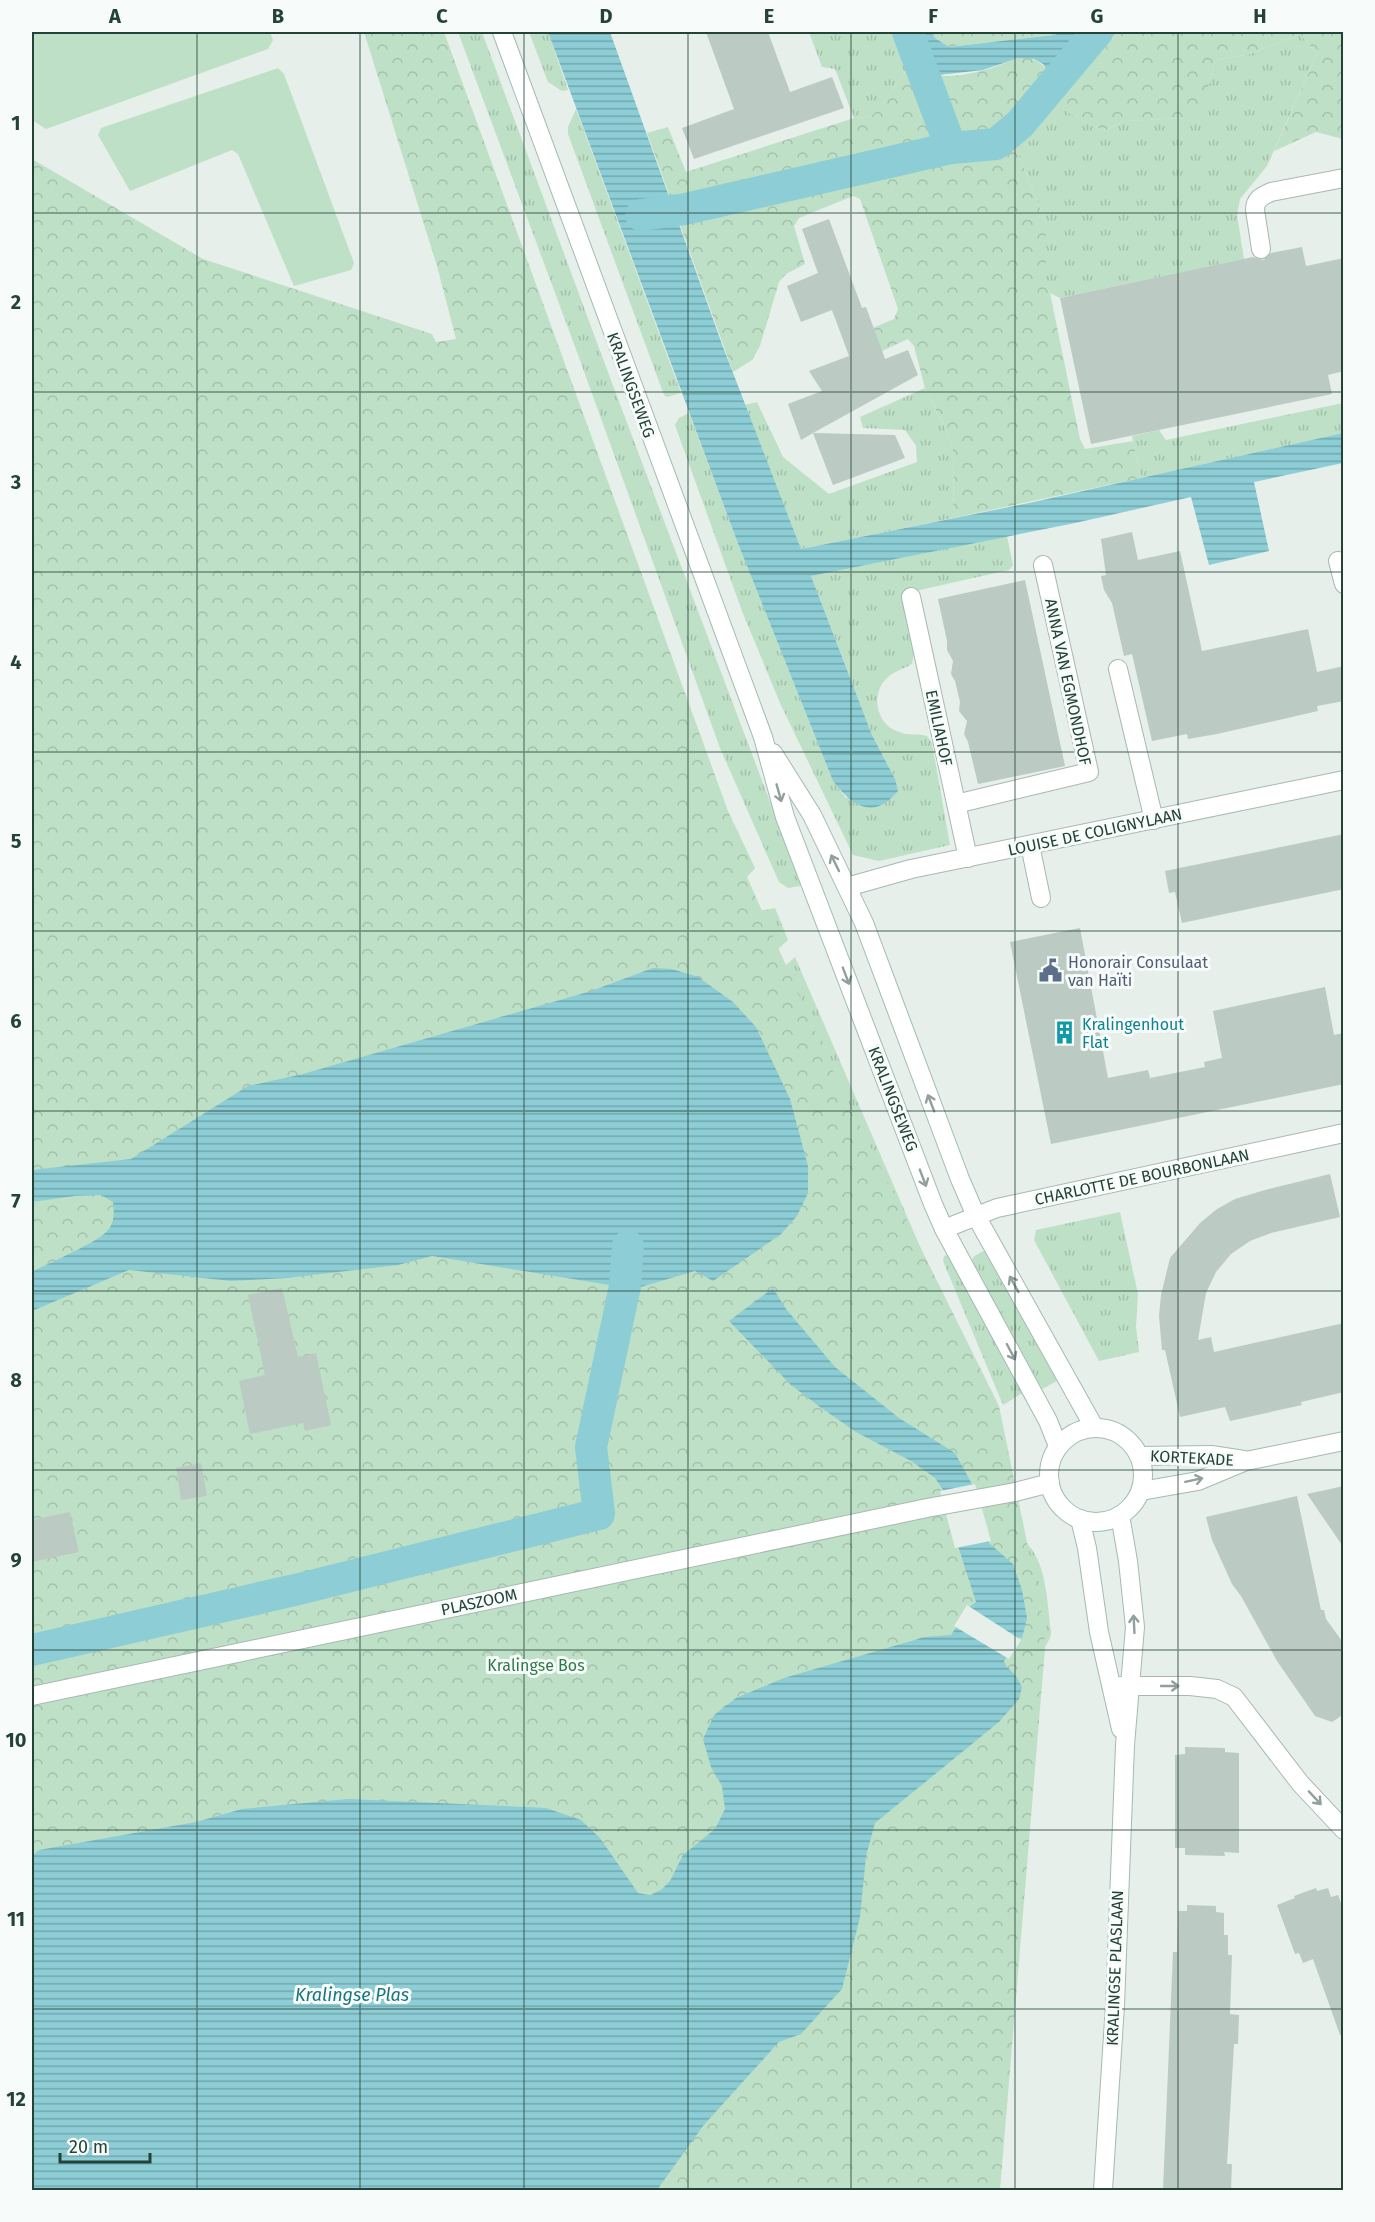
<svg xmlns="http://www.w3.org/2000/svg" width="1375" height="2222" viewBox="0 0 1375 2222" font-family="'Fira Sans',sans-serif">
  <style>
    .grass { fill: url(#grass-tufts) }
    .forest { fill: url(#forest-crowns) }
    .pitch { fill: #bee0c6 }
    .water { fill: url(#water-rules) }
    .pier { fill: #e6efea }
    .lines { fill: none; stroke-linecap: round; stroke-linejoin: round }
    .canal { stroke: #8dcdd5; stroke-width: 32 }
    .building { fill: #bbcac3 }
    .lane-casing { stroke: #a8b8b1; stroke-width: 20 }
    .street-casing { stroke: #a8b8b1; stroke-width: 20 }
    .secondary-casing { stroke: #a3bbb2; stroke-width: 20 }
    .lane { stroke: #fff; stroke-width: 18 }
    .street { stroke: #fff; stroke-width: 18 }
    .secondary { stroke: #fff; stroke-width: 18 }
    .oneway { stroke: #91a09c }
    .grid { fill: none; stroke: #234238; stroke-width: 1.5; stroke-opacity: 0.55 }
    .labels { text-anchor: middle; dominant-baseline: central; stroke-width: 6; stroke-linejoin: round; paint-order: stroke }
    .street-label { font-size: 16px; fill: #234238; stroke: #f7fbf9 }
    .service-label { font-size: 16px; fill: #4e5e75; stroke: #f7fbf9; text-anchor: start }
    .culture-label { font-size: 16px; fill: #0d838f; stroke: #f7fbf9; text-anchor: start }
    .park-label { font-size: 16px; fill: #2c7b47; stroke: #f7fbf9 }
    .water-label { font-size: 18px; font-style: italic; fill: #1a7581; stroke: #f7fbf9 }
    .neatline { fill: none; stroke: #234238; stroke-width: 2 }
    .grid-label { font-size: 20px; text-anchor: middle; font-weight: bold; fill: #234238 }
  </style>
  <defs>
    <pattern id="grass-tufts" width="24" height="20" patternUnits="userSpaceOnUse" patternTransform="scale(1.5)"><rect width="24" height="20" fill="#bee0c6"/><path d="M3 7l-1-3M5 7V3M7 7l1-3M15 17l-1-3M17 17v-4M19 17l1-3" fill="none" stroke="#a3c1ab"/></pattern>
    <pattern id="forest-crowns" width="20" height="18" patternUnits="userSpaceOnUse" patternTransform="scale(1.5)"><rect width="20" height="18" fill="#bee0c6"/><path d="M2 6a3 3 0 1 1 6 0M12 15a3 3 0 1 1 6 0" fill="none" stroke="#a3c1ab"/></pattern>
    <pattern id="water-rules" width="6" height="5" patternUnits="userSpaceOnUse" patternTransform="scale(1.5)"><rect width="6" height="5" fill="#8dcdd5"/><path d="M0 2.5h6" fill="none" stroke="#73a8ae"/></pattern>
  </defs>
  <rect width="100%" height="100%" fill="#e6efea"/>
  <g class="grass">
    <polygon points="458,32 482,32 606,367 801,884 800,886 788,888 779,882 720,748 577,352"/>
    <polygon points="529,32 548,32 568,90 562,91 548,82"/>
    <polygon points="809,32 906,32 912,62 878,110 870,117 854,118 835,69 822,67"/>
    <polygon points="1300,34 1317,54 1267,166 1240,199 1237,215 1244,259 1060,298 1050,293 1046,288 1046,223 1017,151 1017,144 1048,101 1095,127 1106,130 1124,121 1185,118 1209,85 1214,63 1219,59 1247,55"/>
    <polygon points="576,109 681,393 667,397 664,395 568,134 568,127"/>
    <polygon points="925,388 948,434 954,454 953,518 801,549 745,405 757,402 783,457 829,494 917,462 916,446 905,430 863,428 860,417"/>
    <polygon points="1343,403 1343,433 1141,478 1132,436 1159,430 1166,440"/>
    <path d="M689 413 737 541 833 781 846 798 895 779 872 735 811 576 1007 536 1013 565 1009 570 902 594 914 654 912 664C904 669 894 671 887 678 870 694 876 725 899 732 908 736 918 733 927 736L932 743 950 845 879 861 853 855 780 703 742 611 675 425 679 418Z"/>
    <polygon points="775,908 788,940 759,966 719,919"/>
    <polygon points="795,957 966,1353 772,978"/>
    <polygon points="1120,1212 1138,1294 1136,1327 1139,1352 1099,1361 1034,1240 1036,1230"/>
    <polygon points="983,1251 987,1253 1057,1381 1042,1389 972,1262 973,1257"/>
    <polygon points="950,1254 1024,1392 1003,1405 943,1261 944,1256"/>
    <path d="M1024 1541C1047 1559 1047 1604 1051 1632L1050 1638 1044 1649Z"/>
  </g>
  <g class="forest">
    <polygon points="364,32 444,32 728,811 755,868 747,877 829,1063 999,1406 1044,1625 1045,1649 1000,2190 32,2190 32,159 203,259 432,334 436,342 456,339 437,266"/>
    <polygon points="931,32 1063,32 1054,35 949,47 935,38"/>
    <path d="M1107 32H1343V139L1316 132 1274 151 1317 54 1300 34 1247 55 1219 59 1214 63 1209 85 1195 111 1185 118 1124 121 1106 130 1095 127 1048 102 1017 144V151L1046 223V288L1050 293 1080 439 1085 449 1133 441 1141 478 953 518 954 454 948 434 925 388 914 346 908 339 854 364 844 340 894 319 898 309 860 199 853 196 799 218 794 226 805 264 786 274 779 282 760 346 752 360 733 372 647 133 668 127 686 172 854 118 870 117 878 110 912 62C919 67 924 72 932 74 950 79 975 73 992 68 1001 65 1009 60 1018 58 1030 56 1040 61 1047 70L1045 82 1096 45Z"/>
  </g>
  <g class="pitch">
    <polygon points="32,32 270,32 273,40 268,49 46,129 32,120"/>
    <polygon points="278,68 284,74 354,263 351,270 294,286 238,154 232,150 130,191 98,135 101,128"/>
  </g>
  <g class="water">
    <path d="M548 32H610L723 347 801 549 1029 503 1343 433V463L1254 482 1269 551 1209 565 1191 497 1075 523 811 576 872 735 895 779 898 791C873 821 852 806 833 781L737 541Z"/>
    <polygon points="906,32 931,32 935,38 949,47 1054,35 1063,32 1107,32 1060,94 1056,99 1048,101 1045,96 1047,70 1043,64 1034,59 1018,58 983,70 939,75 924,71 912,62"/>
    <path d="M653 968 672 969 698 977 733 1002 756 1027 790 1099 808 1166V1193L797 1216 780 1235 713 1281 695 1271 634 1289 432 1256 398 1265 287 1278 231 1281 129 1270 32 1311V1272C47 1264 101 1241 109 1229 115 1220 114 1211 113 1202L101 1195 74 1196 32 1202V1170L131 1159 248 1086 303 1074 591 991Z"/>
    <polygon points="773,1288 786,1309 835,1367 899,1418 955,1453 972,1484 989,1543 1013,1564 1022,1590 1027,1618 1022,1638 1019,1637 1004,1661 1006,1666 1016,1676 1022,1687 1019,1699 999,1722 875,1823 866,1856 860,1917 842,1989 801,2034 779,2042 703,2126 657,2190 32,2190 32,1856 39,1850 196,1822 242,1809 348,1799 546,1808 581,1820 600,1838 638,1893 650,1895 661,1890 670,1881 683,1855 715,1829 725,1809 722,1786 711,1767 703,1739 714,1715 736,1698 784,1678 925,1637 951,1635 969,1607 976,1602 958,1546 943,1490 935,1478 911,1461 856,1432 820,1407 791,1385 729,1321"/>
  </g>
  <g class="pier">
    <polygon points="975,1484 991,1541 955,1548 940,1491"/>
    <polygon points="967,1605 1021,1640 1009,1659 954,1626"/>
  </g>
  <g class="lines">
    <g class="canal">
      <polyline points="951,148 996,144 1020,124 1097,32"/>
      <polyline points="641,215 685,209 951,148 908,32"/>
      <polyline points="32,1650 299,1589 599,1514 591,1447 625,1286 628,1246"/>
    </g>
  </g>
  <g class="building">
    <polygon points="706,32 768,32 790,92 832,77 844,108 694,159 682,128 734,109"/>
    <polygon points="829,219 862,308 866,307 885,359 908,350 918,375 813,433 895,435 905,458 833,485 813,433 801,440 788,404 822,391 809,371 849,356 832,310 801,322 787,286 818,273 802,229"/>
    <polygon points="1302,247 1306,266 1344,258 1344,371 1328,375 1332,394 1091,444 1060,298 1253,257 1263,260 1271,253"/>
    <polygon points="1132,532 1138,560 1180,551 1202,651 1308,629 1317,672 1344,666 1344,701 1317,706 1318,711 1217,734 1188,739 1187,734 1152,741 1132,654 1124,656 1112,603 1104,590 1101,576 1106,575 1101,539"/>
    <polygon points="1025,580 1065,766 978,784 968,742 964,734 967,721 959,711 960,702 955,681 951,674 953,661 947,650 947,641 938,599"/>
    <polygon points="1344,834 1344,889 1182,923 1175,892 1169,893 1165,871"/>
    <polygon points="1080,928 1108,1078 1148,1070 1150,1078 1205,1067 1204,1062 1222,1058 1213,1011 1325,987 1334,1035 1344,1033 1344,1084 1051,1144 1010,942"/>
    <polygon points="1330,1174 1340,1217 1271,1233 1250,1241 1231,1254 1216,1272 1206,1293 1198,1340 1211,1337 1214,1352 1344,1323 1344,1392 1301,1402 1302,1405 1230,1421 1225,1407 1180,1417 1165,1350 1162,1350 1159,1316 1161,1295 1170,1258 1200,1223 1217,1209 1235,1199 1265,1190"/>
    <polygon points="282,1288 298,1357 316,1353 331,1425 305,1431 303,1423 250,1434 239,1381 265,1375 248,1295"/>
    <polygon points="201,1463 207,1496 181,1500 176,1468"/>
    <polygon points="1344,1486 1344,1548 1307,1494"/>
    <polygon points="1297,1496 1321,1610 1324,1610 1326,1619 1344,1644 1344,1714 1332,1722 1315,1716 1277,1661 1241,1596 1232,1584 1212,1540 1206,1517"/>
    <polygon points="70,1512 79,1552 32,1562 32,1520"/>
    <polygon points="1185,1747 1225,1748 1225,1752 1239,1753 1239,1853 1224,1852 1225,1856 1185,1855 1185,1848 1175,1848 1175,1755 1185,1754"/>
    <polygon points="1316,1888 1317,1891 1328,1888 1331,1897 1338,1895 1344,1911 1344,2035 1340,2035 1313,1959 1303,1963 1299,1953 1295,1954 1277,1905 1295,1898 1294,1896"/>
    <polygon points="1187,1905 1216,1906 1216,1912 1224,1913 1224,1935 1228,1935 1228,1955 1232,1955 1230,2014 1239,2015 1238,2044 1234,2044 1227,2164 1232,2164 1231,2190 1163,2190 1173,1952 1177,1952 1178,1911 1187,1911"/>
  </g>
  <g class="lines">
    <defs>
      <g id="lane">
        <path d="M1261 249 1255 210C1255 199 1262 196 1271 192L1344 178"/>
        <polyline points="911,597 968,858"/>
        <polyline points="956,804 1089,772 1043,565"/>
        <polyline points="1030,845 1041,898"/>
      </g>
      <g id="street">
        <polyline points="1338,561 1344,584"/>
        <polyline points="1118,669 1154,820"/>
        <polyline points="847,887 911,869 1344,780"/>
        <polyline points="944,1229 997,1208 1344,1133"/>
        <polyline points="1112,1686 1190,1686 1217,1689 1234,1697 1300,1783 1344,1830"/>
        <polyline points="32,1696 927,1508 1015,1492 1050,1483"/>
      </g>
      <g id="secondary">
        <polyline points="502,32 763,737 785,817 933,1204 944,1229 1048,1421 1058,1446"/>
        <polyline points="773,753 812,815 864,923 960,1179 976,1216 1094,1427"/>
        <circle cx="1096" cy="1475" r="47"/>
        <polyline points="1139,1456 1211,1455 1244,1460"/>
        <polyline points="1141,1491 1198,1481 1246,1461 1344,1441"/>
        <polyline points="1080,1519 1087,1548 1099,1632 1121,1729"/>
        <polyline points="1103,2190 1115,2005 1125,1745 1135,1627 1128,1561 1120,1515"/>
      </g>
    </defs>
    <use href="#lane" class="lane-casing"/>
    <use href="#street" class="street-casing"/>
    <use href="#secondary" class="secondary-casing"/>
    <use href="#lane" class="lane"/>
    <use href="#street" class="street"/>
    <use href="#secondary" class="secondary"/>
  </g>
  <defs><path id="oneway-shaft" d="M-6 0H5M1.5-3L5.5 0L1.5 3" fill="none" stroke-width="1.6" stroke-linecap="round" stroke-linejoin="round" transform="scale(1.5)"/></defs>
  <g class="oneway">
    <use href="#oneway-shaft" transform="translate(779 793) rotate(74)"/>
    <use href="#oneway-shaft" transform="translate(835 863) rotate(-116)"/>
    <use href="#oneway-shaft" transform="translate(846 976) rotate(69)"/>
    <use href="#oneway-shaft" transform="translate(931 1103) rotate(-111)"/>
    <use href="#oneway-shaft" transform="translate(923 1178) rotate(69)"/>
    <use href="#oneway-shaft" transform="translate(1014 1284) rotate(-119)"/>
    <use href="#oneway-shaft" transform="translate(1011 1352) rotate(62)"/>
    <use href="#oneway-shaft" transform="translate(1194 1480) rotate(-12)"/>
    <use href="#oneway-shaft" transform="translate(1134 1624) rotate(-93)"/>
    <use href="#oneway-shaft" transform="translate(1170 1686)"/>
    <use href="#oneway-shaft" transform="translate(1315 1798) rotate(47)"/>
  </g>
  <path class="grid" d="M197 32V2190M360 32V2190M524 32V2190M688 32V2190M851 32V2190M1015 32V2190M1178 32V2190M32 213H1344M32 392H1344M32 572H1344M32 752H1344M32 931H1344M32 1111H1344M32 1291H1344M32 1470H1344M32 1650H1344M32 1830H1344M32 2009H1344"/>
  <defs>
    <symbol id="civic-bare" viewBox="-9 -9 18 18"><path d="M-.6-6.5H3V-4.5H.6V-3L4-1V1h2V6H-6V1h2V-1L-.6-3ZM-1.2 2.5V6h2.4V2.5Z" fill="#5c6f8a" stroke="#f7fbf9" stroke-width="2.5" paint-order="stroke"/></symbol>
    <symbol id="building-bare" viewBox="-9 -9 18 18"><path d="M-4-6H4V6H1V3H-1V6H-4ZM-2.5-4.3h1.7v1.8h-1.7ZM.8-4.3h1.7v1.8H.8ZM-2.5-1h1.7V.8h-1.7ZM.8-1h1.7V.8H.8Z" fill="#0f9aa8" stroke="#f7fbf9" stroke-width="2.5" paint-order="stroke"/></symbol>
  </defs>
  <g fill-rule="evenodd">
    <use href="#civic-bare" x="1034" y="954" width="33" height="33"/>
    <use href="#building-bare" x="1048" y="1016" width="33" height="33"/>
  </g>
  <g class="labels">
    <g class="street-label">
      <text transform="translate(631 385) rotate(70)">KRALINGSEWEG</text>
      <text transform="translate(1068 682) rotate(78)">ANNA VAN EGMONDHOF</text>
      <text transform="translate(939 728) rotate(78)">EMILIAHOF</text>
      <text transform="translate(1095 832) rotate(-12)">LOUISE DE COLIGNYLAAN</text>
      <text transform="translate(893 1099) rotate(69)">KRALINGSEWEG</text>
      <text transform="translate(1142 1177) rotate(-12)">CHARLOTTE DE BOURBONLAAN</text>
      <text transform="translate(1192 1458) rotate(3)">KORTEKADE</text>
      <text transform="translate(479 1602) rotate(-12)">PLASZOOM</text>
      <text transform="translate(1115 1968) rotate(-88)">KRALINGSE PLASLAAN</text>
    </g>
    <g class="service-label">
      <text x="1068" y="962">Honorair Consulaat<tspan x="1068" dy="18">van Haïti</tspan></text>
    </g>
    <g class="culture-label">
      <text x="1082" y="1024">Kralingenhout<tspan x="1082" dy="18">Flat</tspan></text>
    </g>
    <g class="park-label">
      <text x="536" y="1665">Kralingse Bos</text>
    </g>
    <g class="water-label">
      <text x="352" y="1995">Kralingse Plas</text>
    </g>
  </g>
  <rect width="1375" height="2222" fill="none" stroke="#f7fbf9" stroke-width="66"/>
  <path d="M60 2153v9h90v-9" fill="none" stroke="#234238" stroke-width="3"/>
  <text x="69" y="2153" font-size="18" fill="#234238" stroke="#f7fbf9" stroke-width="4.5" paint-order="stroke">20 m</text>
  <rect x="33" y="33" width="1309" height="2156" class="neatline"/>
  <g class="grid-label">
    <text x="115" y="23">A</text>
    <text x="278" y="23">B</text>
    <text x="442" y="23">C</text>
    <text x="606" y="23">D</text>
    <text x="769" y="23">E</text>
    <text x="933" y="23">F</text>
    <text x="1097" y="23">G</text>
    <text x="1260" y="23">H</text>
    <text x="16" y="130">1</text>
    <text x="16" y="309">2</text>
    <text x="16" y="489">3</text>
    <text x="16" y="669">4</text>
    <text x="16" y="848">5</text>
    <text x="16" y="1028">6</text>
    <text x="16" y="1208">7</text>
    <text x="16" y="1387">8</text>
    <text x="16" y="1567">9</text>
    <text x="16" y="1747">10</text>
    <text x="16" y="1926">11</text>
    <text x="16" y="2106">12</text>
  </g>
</svg>
